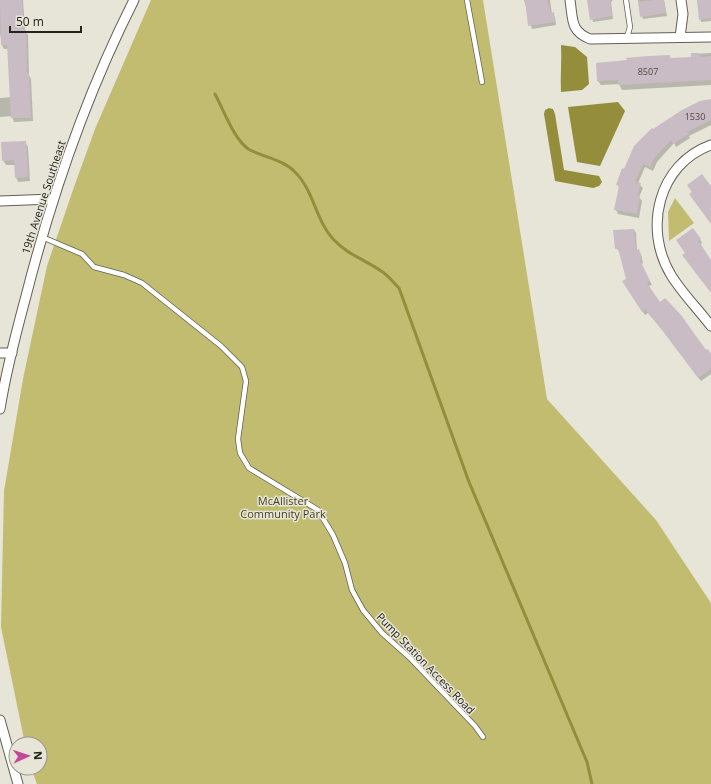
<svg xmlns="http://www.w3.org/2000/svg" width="711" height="784" viewBox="0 0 711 784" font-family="'Open Sans',sans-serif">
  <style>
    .green { fill: #c2bc70 }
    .water { fill: #948d3b }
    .shadow { fill: #0003 }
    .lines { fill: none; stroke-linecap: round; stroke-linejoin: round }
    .stream { stroke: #948d3b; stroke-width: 3 }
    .building { fill: #cabcc4 }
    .lane-casing { stroke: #616054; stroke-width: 6 }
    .street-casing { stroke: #616054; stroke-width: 11 }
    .lane { stroke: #fff; stroke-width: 4.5 }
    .street { stroke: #fff; stroke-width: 9 }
    .labels { text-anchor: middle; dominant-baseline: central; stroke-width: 3; stroke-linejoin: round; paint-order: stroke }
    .number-label { font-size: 9px; fill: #4e4948 }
    .street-label { font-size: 11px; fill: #24231e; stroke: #e6e5d7 }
    .park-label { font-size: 11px; fill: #43401d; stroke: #e6e5d7 }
  </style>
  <rect width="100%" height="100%" fill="#e6e5d7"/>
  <g class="green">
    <polygon points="151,0 483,0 547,399 656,520 711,603 711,784 37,784 31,768 40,768 40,744 25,744 1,627 4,491 23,379 47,266 74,187 95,129"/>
    <polygon points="675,198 694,223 669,241 668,212"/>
  </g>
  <g class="water">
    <path d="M561 45 575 47 587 57 589 84 582 90 561 92C560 76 562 61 561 45Z"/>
    <polygon points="618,102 625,111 600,166 577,162 568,107"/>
    <polygon points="549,108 553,109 555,114 564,170 599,176 602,182 599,186 593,188 555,181 544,114 545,110"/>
  </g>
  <g class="shadow">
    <polygon points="0,0 23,0 25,31 28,35 29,75 31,79 33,121 14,122 12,116 0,117 0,98 11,97 8,49 4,49 2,45 0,33"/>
    <polygon points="524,0 550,0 552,14 555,17 556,25 532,29"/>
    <polygon points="588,0 613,0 611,2 613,19 593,22"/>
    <polygon points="638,0 664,0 667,16 643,19"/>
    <polygon points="697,0 711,0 711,21 701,22"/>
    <polygon points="711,53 711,85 622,90 619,84 601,85 598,81 669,56 671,59 692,58 692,54"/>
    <polygon points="711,100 711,125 689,136 690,138 676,147 674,143 657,162 653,171 645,167 638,183 643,188 639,197 642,201 639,218 618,214 616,210 619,188 618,185 624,170 653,130"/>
    <polygon points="25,142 28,147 30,181 18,182 16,177 15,165 6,165 3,160"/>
    <polygon points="634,230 636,233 637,251 641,254 643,263 641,264 652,285 648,286 660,304 680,316 711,357 711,374 701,381 663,331 648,313 645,315 625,285 627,280 620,252 616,248"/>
    <polygon points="700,239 702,243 700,245 711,262 711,292 680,244"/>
  </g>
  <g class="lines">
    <path class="stream" d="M215 94C223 109 235 142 250 150 264 157 283 160 294 171 314 190 315 219 333 239 348 255 364 259 381 271 388 275 393 282 399 288L469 482 587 762 592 784"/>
  </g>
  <g class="building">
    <polygon points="0,0 22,0 24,30 26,30 27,74 29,74 31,118 11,118 7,45 1,45"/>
    <polygon points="525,0 547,0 551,13 554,12 555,22 528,26"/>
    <polygon points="587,0 610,0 612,16 590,20"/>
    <polygon points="654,0 664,0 666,13 640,17 638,2"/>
    <polygon points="697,0 711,0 711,18 699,20"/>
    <polygon points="691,53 699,53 700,57 711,56 711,80 618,85 618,80 597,81 596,63 627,60 626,58 648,56 670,55 670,58 691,57"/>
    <polygon points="711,99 711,120 687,132 689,134 673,144 671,140 655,157 650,167 643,164 635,181 641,183 637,196 640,196 637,214 614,210 619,186 616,185 622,168 624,169 634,146 652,128 653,129 682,110 700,101"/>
    <polygon points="26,141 28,177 15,178 14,160 2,161 1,142"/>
    <polygon points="702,174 711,186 711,224 689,194 692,192 687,185"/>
    <polygon points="693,228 701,239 698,240 711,260 711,293 682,255 685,253 676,240"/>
    <polygon points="634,229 636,250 639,249 642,259 640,260 650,281 647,283 660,302 665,298 681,315 706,350 708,349 711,354 711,369 698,378 660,327 645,309 642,312 622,281 626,279 618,248 615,249 613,230"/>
  </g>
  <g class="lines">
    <defs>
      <g id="lane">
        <polyline points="467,0 482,82"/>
        <polyline points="626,0 630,27 627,37"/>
        <polyline points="42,237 82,254 94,267 124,275 142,283 221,346 242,367 246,381 238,439 240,453 249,468 318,510 333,535 345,563 352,590 363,610 382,633 409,657 475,726 483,737"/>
      </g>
      <g id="street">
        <path d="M570 0C573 19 570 31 590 39L711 37"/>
        <polyline points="680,37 683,14 681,0"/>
        <path d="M711 145C658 164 643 229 671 275 682 293 698 309 711 326"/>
        <polyline points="0,201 53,199"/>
        <polyline points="0,353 12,353"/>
        <path d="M0 409C6 371 16 333 26 296 52 194 86 95 134 0"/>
        <polyline points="0,720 18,784"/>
      </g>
    </defs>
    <use href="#lane" class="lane-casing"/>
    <use href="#street" class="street-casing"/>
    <use href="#lane" class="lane"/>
    <use href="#street" class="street"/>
  </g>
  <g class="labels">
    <g class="number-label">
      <text x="648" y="71">8507</text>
      <text x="695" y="116">1530</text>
    </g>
    <g class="street-label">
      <text transform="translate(43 197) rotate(-72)">19th Avenue Southeast</text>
      <text transform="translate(426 663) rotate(46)">Pump Station Access Road</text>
    </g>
    <g class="park-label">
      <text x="283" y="500">McAllister<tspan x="283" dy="13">Community Park</tspan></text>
    </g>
  </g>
  <g transform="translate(28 756) rotate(87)"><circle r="19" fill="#e6e5d7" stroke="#98978d"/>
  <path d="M0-3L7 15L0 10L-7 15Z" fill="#c44899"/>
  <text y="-6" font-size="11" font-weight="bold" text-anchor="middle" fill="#24231e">N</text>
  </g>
  <path d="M10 26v6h71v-6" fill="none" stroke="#24231e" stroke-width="2"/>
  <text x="16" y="26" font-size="12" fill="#24231e" stroke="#e6e5d7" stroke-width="3" paint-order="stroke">50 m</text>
</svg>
